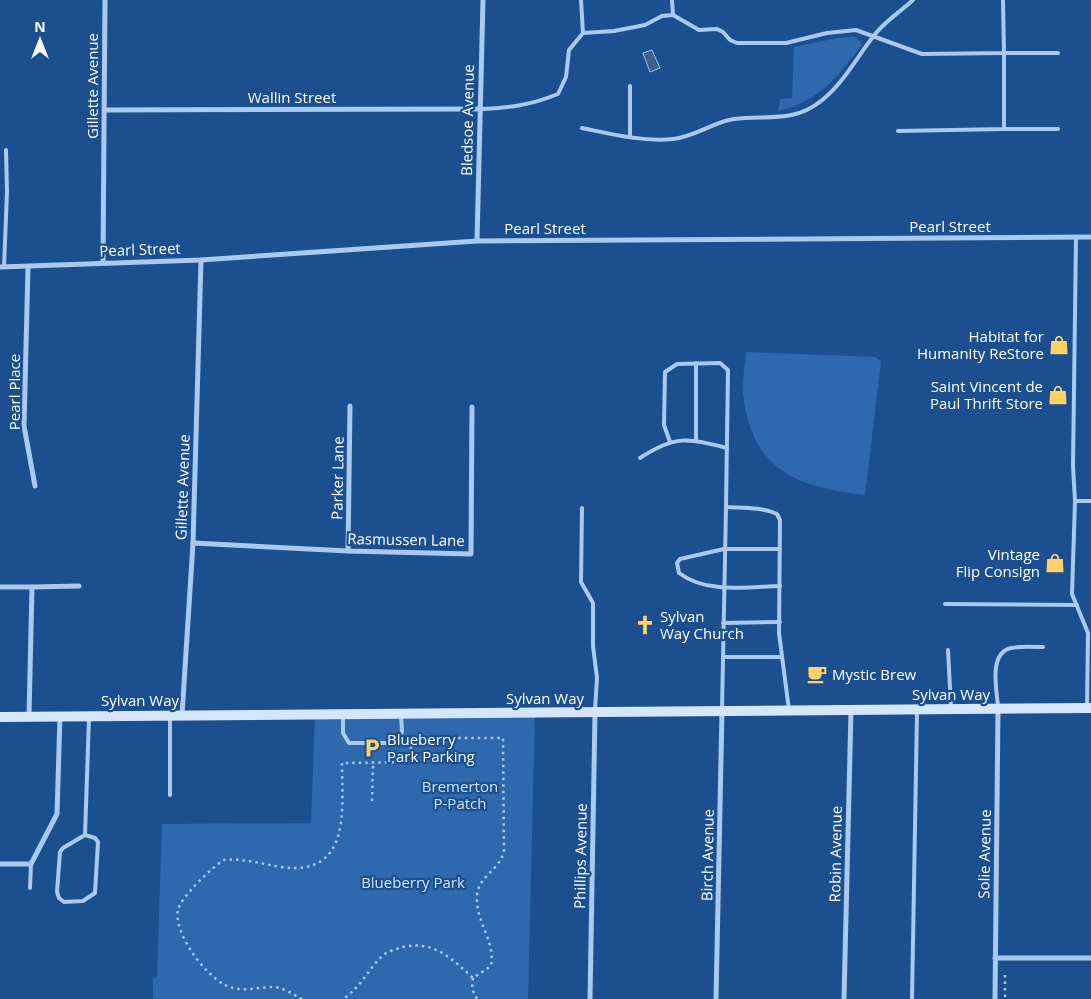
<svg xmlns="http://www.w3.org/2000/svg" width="1091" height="999" viewBox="0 0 1091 999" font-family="'Open Sans',sans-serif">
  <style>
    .green { fill: #2e69ad }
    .water { fill: #3c6290; stroke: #9cc4f0 }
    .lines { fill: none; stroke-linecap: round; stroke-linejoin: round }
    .path { stroke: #a9c9ee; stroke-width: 2.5; stroke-dasharray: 2.5 4; stroke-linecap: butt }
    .lane { stroke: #a9c9ee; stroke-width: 4 }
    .street { stroke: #a9c9ee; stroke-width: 5 }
    .secondary { stroke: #d6e6fa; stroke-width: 10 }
    .labels { text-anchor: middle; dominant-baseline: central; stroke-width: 4.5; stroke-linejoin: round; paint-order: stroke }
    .street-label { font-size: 15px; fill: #fff; stroke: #1b4f8f }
    .poi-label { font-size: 15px; fill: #fff; stroke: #1b4f8f; text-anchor: end }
    .park-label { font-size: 15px; fill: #cfe3fa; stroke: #1b4f8f }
  </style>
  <rect width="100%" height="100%" fill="#1b4f8f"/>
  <g class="green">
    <path d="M855 37 861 42V46C838 77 817 103 778 111L780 99 792 98 794 47 837 38Z"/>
    <path d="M746 352 875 357 881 361 865 495C797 487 752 471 743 394 742 381 745 366 746 352Z"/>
    <polygon points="535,713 528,999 153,999 153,977 157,978 162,824 311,823 315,714"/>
  </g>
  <polygon class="water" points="652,50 660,68 650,72 643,53"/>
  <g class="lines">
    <g class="path">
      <polyline points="372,801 373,763"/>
      <polyline points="1005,975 1005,999"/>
      <polyline points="473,978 472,989 477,999"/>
      <path d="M302 999C293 994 284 988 274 987 257 987 241 993 225 985 205 975 173 933 178 910 180 898 213 866 224 860 243 858 262 864 281 867 352 877 342 809 342 763L411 762V738H503L504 851C500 870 478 876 477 896 475 921 496 942 491 966L473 978C452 959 434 940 403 947 396 949 388 951 382 956 368 970 360 988 343 999"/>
    </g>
    <g class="lane">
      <polyline points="672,0 673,15"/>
      <polyline points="583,33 614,31 645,25 662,16 673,15 699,30 717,29 723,32 730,40 737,43 786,43 827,33 856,30 922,54 1004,53 1003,0"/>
      <path d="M480 109C509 108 531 105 558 94L566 77 569 50 583 33 581 0"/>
      <path d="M582 128C611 134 643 142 673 139 694 137 716 121 734 119 766 115 794 123 821 101 844 83 858 55 876 33 887 20 901 11 913 0"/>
      <polyline points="1004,129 1058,129"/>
      <polyline points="898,131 1004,129 1004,53 1058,53"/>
      <polyline points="630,137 630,86"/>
      <polyline points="1076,237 1073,466 1075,501 1072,594 1088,633 1087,706"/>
      <polyline points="4,267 7,192 6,150"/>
      <polyline points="696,363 696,440"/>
      <polyline points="670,442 664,425 665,372 677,364 720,363 728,370 726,507"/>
      <path d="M640 458C675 435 688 438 727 448"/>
      <polyline points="1075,501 1091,501"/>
      <polyline points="582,508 581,582 593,603 593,646 597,678 595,710"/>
      <path d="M780 586C747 587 707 594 679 573L677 563 680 559 724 549H780"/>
      <polyline points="945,604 1077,605"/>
      <polyline points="723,623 780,622"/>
      <polyline points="948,650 951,707"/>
      <polyline points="723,657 782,657"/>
      <path d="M998 707C997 691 988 653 1011 648 1021 646 1033 647 1043 647"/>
      <path d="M722 710 726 507C744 508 761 507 777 514L780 520 779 633 789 710"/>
      <polyline points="343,716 343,733 349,743 394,743 402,732 401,714"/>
      <polyline points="170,717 170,795"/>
      <polyline points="85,835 95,838 98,842 95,893 83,901 64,902 59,898 57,892 60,852 63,848 85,835 89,718"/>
      <polyline points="30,888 31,864"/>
      <polyline points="912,999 917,712"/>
    </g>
    <g class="street">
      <polyline points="104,110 480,109"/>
      <polyline points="477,241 483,0"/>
      <polyline points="103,262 105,0"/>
      <polyline points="0,267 201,260 477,241 1091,237"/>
      <polyline points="28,267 24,426 35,486"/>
      <polyline points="193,543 348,551 471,554 472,407"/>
      <polyline points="348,551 350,406"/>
      <polyline points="0,587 32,587 29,716"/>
      <polyline points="32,587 79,586"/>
      <polyline points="182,715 193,543 201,260"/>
      <polyline points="0,864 31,864 57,814 60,716"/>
      <polyline points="995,958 1091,958"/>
      <polyline points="590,999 595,713"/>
      <polyline points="716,999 722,711"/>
      <polyline points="844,999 851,710"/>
      <polyline points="995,999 998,710"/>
    </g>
    <polyline class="secondary" points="0,717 1091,708"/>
  </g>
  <defs>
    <symbol id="shop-bare" viewBox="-9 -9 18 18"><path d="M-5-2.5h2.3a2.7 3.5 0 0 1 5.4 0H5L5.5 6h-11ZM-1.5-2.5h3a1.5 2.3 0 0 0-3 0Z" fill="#ffd166" stroke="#1b4f8f" stroke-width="2.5" paint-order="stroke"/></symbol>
    <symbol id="church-bare" viewBox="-9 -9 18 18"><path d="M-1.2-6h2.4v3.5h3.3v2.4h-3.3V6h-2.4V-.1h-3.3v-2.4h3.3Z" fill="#ffd166" stroke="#1b4f8f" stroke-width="2.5" paint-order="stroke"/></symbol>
    <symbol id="cafe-bare" viewBox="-9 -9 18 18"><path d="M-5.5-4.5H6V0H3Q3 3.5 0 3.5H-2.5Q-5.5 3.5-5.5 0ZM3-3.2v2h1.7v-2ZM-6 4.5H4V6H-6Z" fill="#ffd166" stroke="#1b4f8f" stroke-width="2.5" paint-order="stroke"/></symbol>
    <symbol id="parking-bare" viewBox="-9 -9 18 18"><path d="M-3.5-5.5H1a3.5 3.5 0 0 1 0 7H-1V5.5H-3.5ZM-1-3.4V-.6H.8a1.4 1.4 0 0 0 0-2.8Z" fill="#ffd166" stroke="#1b4f8f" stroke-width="2.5" paint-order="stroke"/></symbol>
  </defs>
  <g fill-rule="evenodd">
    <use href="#shop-bare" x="1045" y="331" width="28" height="28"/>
    <use href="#shop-bare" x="1044" y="381" width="28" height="28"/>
    <use href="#shop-bare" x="1041" y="549" width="28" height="28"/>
    <use href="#church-bare" x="631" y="611" width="28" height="28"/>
    <use href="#cafe-bare" x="803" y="660" width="28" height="28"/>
    <use href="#parking-bare" x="358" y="734" width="28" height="28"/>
  </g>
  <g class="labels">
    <g class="street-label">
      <text transform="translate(92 86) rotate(-90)">Gillette Avenue</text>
      <text x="292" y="97">Wallin Street</text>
      <text transform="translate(467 120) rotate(-89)">Bledsoe Avenue</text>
      <text x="950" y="226">Pearl Street</text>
      <text x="545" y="228">Pearl Street</text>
      <text transform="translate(140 249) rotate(-2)">Pearl Street</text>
      <text transform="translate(14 392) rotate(-90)">Pearl Place</text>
      <text transform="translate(337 478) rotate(-89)">Parker Lane</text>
      <text transform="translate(182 487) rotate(-88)">Gillette Avenue</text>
      <text transform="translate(406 539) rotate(1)">Rasmussen Lane</text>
      <text x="951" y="694">Sylvan Way</text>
      <text x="545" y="698">Sylvan Way</text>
      <text x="140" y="700">Sylvan Way</text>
      <text transform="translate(835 854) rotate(-89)">Robin Avenue</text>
      <text transform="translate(984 854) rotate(-89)">Solie Avenue</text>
      <text transform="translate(707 855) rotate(-89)">Birch Avenue</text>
      <text transform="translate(580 856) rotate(-89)">Phillips Avenue</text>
    </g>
    <g class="poi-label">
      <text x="1044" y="336">Habitat for<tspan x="1044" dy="17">Humanity ReStore</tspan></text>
      <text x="1043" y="386">Saint Vincent de<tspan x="1043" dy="17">Paul Thrift Store</tspan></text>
      <text x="1040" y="554">Vintage<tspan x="1040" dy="17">Flip Consign</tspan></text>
      <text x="660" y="616" text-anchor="start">Sylvan<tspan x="660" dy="17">Way Church</tspan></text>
      <text x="832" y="674" text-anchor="start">Mystic Brew</text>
      <text x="387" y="739" text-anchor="start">Blueberry<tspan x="387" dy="17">Park Parking</tspan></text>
    </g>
    <g class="park-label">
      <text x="460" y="786">Bremerton<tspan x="460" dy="17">P-Patch</tspan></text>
      <text x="413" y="882">Blueberry Park</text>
    </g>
  </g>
  <g transform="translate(40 40)" stroke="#1b4f8f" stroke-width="4" paint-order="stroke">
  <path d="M0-4L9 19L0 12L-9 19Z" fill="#ffffff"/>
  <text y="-8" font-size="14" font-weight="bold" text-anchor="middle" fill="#ffffff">N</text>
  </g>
</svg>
